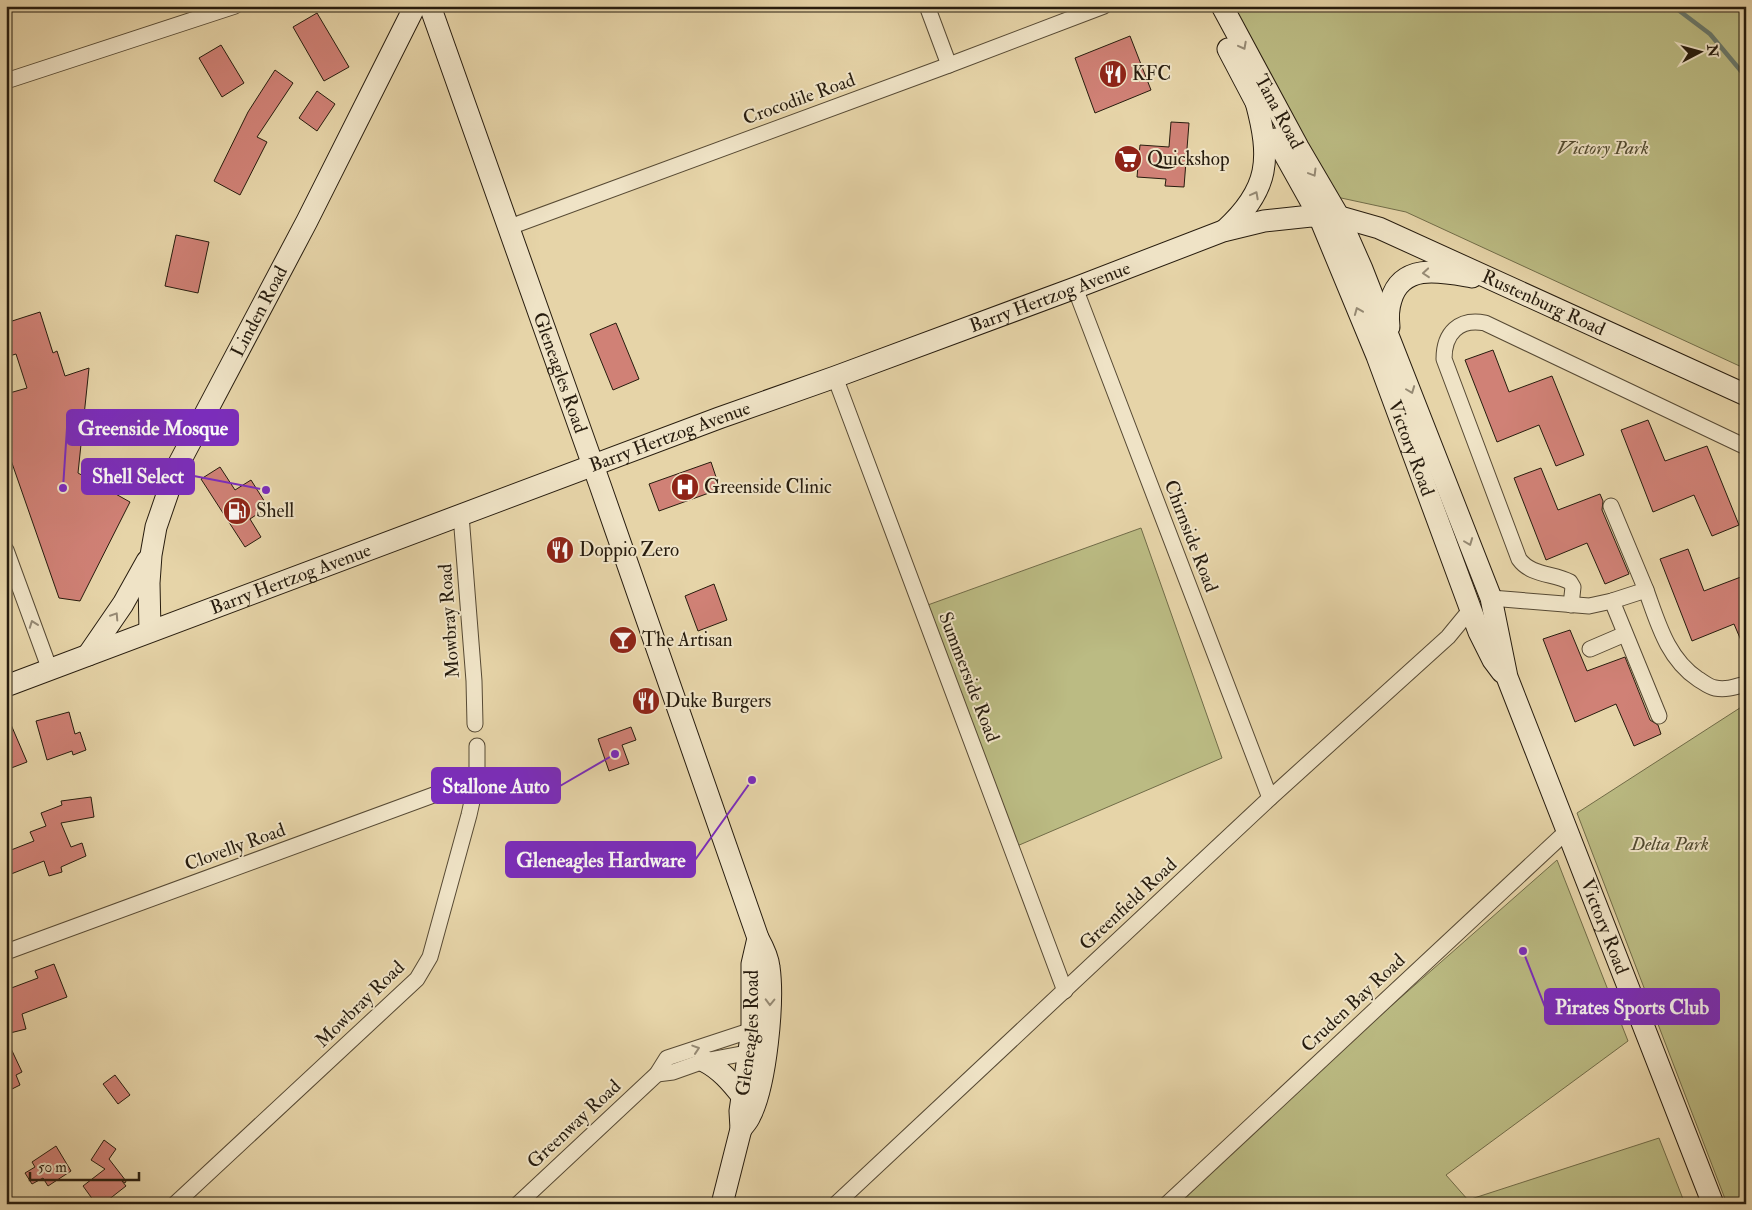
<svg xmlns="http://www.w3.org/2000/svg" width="1752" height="1210" viewBox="0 0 1752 1210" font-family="'IM FELL Double Pica',serif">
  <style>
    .green { fill: #bbbb83; stroke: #716c48 }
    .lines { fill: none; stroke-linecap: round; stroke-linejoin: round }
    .stream { stroke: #6a7a6d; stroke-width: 4.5 }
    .building { fill: #d08176; stroke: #271c0e }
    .street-casing { stroke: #574a34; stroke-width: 17 }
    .secondary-casing { stroke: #271c0e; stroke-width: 23 }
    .street { stroke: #efe3c6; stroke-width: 15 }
    .secondary { stroke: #efe3c6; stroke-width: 21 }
    .oneway { stroke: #958973 }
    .labels { text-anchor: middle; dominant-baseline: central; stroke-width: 4; stroke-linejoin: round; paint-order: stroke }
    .poi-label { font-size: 19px; fill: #271c0e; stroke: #efe3c6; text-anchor: start }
    .street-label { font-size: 19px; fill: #271c0e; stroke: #efe3c6 }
    .park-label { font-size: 19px; font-style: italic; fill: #534c31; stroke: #efe3c6 }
    .leader { fill: none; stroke: #7b2cbf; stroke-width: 2 }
    .callout-dot { fill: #7b2cbf; stroke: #efe3c6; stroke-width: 2 }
    .callout { fill: #7b2cbf; stroke: #7b2cbf; stroke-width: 2 }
    .callout-label { font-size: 20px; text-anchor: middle; font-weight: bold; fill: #fff }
  </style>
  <rect width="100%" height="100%" fill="#e6d4a8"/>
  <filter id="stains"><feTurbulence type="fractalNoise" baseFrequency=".004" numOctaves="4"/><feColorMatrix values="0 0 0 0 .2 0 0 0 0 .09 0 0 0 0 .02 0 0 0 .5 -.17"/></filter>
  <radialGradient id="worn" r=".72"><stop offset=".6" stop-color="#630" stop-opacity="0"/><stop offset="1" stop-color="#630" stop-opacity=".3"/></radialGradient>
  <g class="green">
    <polygon points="1220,6 1746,6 1746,369 1406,212 1318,193"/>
    <polygon points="1141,528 1222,758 1010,849 925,606"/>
    <polygon points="1746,704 1746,1204 1727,1204 1577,813"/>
    <polygon points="1557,860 1628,1041 1446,1175 1468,1200 1659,1138 1685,1204 1166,1204"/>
  </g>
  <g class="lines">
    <polyline class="stream" points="1673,6 1710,34 1746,77"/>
  </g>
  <g class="building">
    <polygon points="317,13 349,67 324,81 293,27"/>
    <polygon points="1130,36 1151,90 1095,113 1075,58"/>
    <polygon points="221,45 244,83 222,97 199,58"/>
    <polygon points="275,70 293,83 257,137 267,142 240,195 214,181 248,112"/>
    <polygon points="317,91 335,104 317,131 299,118"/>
    <polygon points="1171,122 1189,123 1184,187 1165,186 1166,179 1137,177 1140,145 1169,147"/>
    <polygon points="176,235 209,242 198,293 165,286"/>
    <polygon points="40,312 53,353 57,351 65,376 89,368 78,473 130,502 80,601 59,598 6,446 6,394 27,388 16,354 6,357 6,323"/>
    <polygon points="616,323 639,379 613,390 590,334"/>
    <polygon points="1493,350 1509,392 1552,376 1584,455 1556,466 1539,425 1497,442 1465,360"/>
    <polygon points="1648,420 1665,461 1707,446 1739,525 1712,536 1694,495 1653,512 1621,430"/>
    <polygon points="711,462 720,489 659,511 649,484"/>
    <polygon points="220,467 235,490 251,480 268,507 250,519 261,537 245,547 201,479"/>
    <polygon points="1541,468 1558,510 1600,494 1603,501 1602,510 1629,574 1605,584 1587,543 1546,560 1514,478"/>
    <polygon points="1688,549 1704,591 1746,575 1746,652 1734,624 1692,641 1660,559"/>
    <polygon points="714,584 727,620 698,631 685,596"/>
    <polygon points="1570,630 1587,671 1625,657 1650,720 1658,725 1661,734 1634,746 1616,704 1575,722 1543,639"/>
    <polygon points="69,712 75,734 80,732 86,750 73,755 72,751 47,760 36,721"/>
    <polygon points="6,713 27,762 6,770"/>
    <polygon points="631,727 636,740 622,745 629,764 609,771 598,739"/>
    <polygon points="91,797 94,817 61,823 71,847 82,843 86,856 61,867 62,872 49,876 44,861 6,876 6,852 34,841 30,832 46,826 41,813 62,805 61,801"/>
    <polygon points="54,964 67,997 22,1014 26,1029 6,1034 6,990 38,978 35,971"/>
    <polygon points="6,1038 22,1072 16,1075 20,1085 6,1092"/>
    <polygon points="115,1075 130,1095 118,1104 103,1084"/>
    <polygon points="104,1140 116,1149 109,1159 126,1181 125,1183 122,1181 126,1186 103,1204 96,1204 83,1186 105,1169 91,1160"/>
    <polygon points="56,1146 71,1171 48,1186 43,1178 32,1184 25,1173 35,1167 32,1162"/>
  </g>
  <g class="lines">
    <defs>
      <g id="street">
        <polyline points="927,6 949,65"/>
        <polyline points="6,81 235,6"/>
        <polyline points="507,228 949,65 1104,6"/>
        <polyline points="1075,288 1270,798"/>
        <polyline points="835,377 1065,991"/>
        <polyline points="1611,506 1646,590"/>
        <polyline points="461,515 474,681 475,724"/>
        <polyline points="6,550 50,670"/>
        <path d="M1491 598 1589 606 1612 601 1646 590C1658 623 1667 658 1698 679 1703 682 1709 687 1715 688 1726 690 1735 687 1746 684"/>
        <polyline points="1612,601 1659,716"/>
        <path d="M1571 605 1573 587 1570 582C1554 573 1531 576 1519 559L1444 359C1444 333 1459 318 1485 323L1746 447"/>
        <polyline points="1590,649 1625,634"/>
        <polyline points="6,952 477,779"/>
        <polyline points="657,1074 673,1072 704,1061 757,1051"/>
        <polyline points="175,1204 417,979 430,957 469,815 477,779 477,746"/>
        <polyline points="518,1204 657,1074 667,1058 752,1030 759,1030"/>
        <polyline points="836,1204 1270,798 1448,637 1471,609"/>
        <polyline points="1167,1204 1567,831"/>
      </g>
      <g id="secondary">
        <path id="s1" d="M430 6 600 485 758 938C763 947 768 957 769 967 774 1002 766 1085 750 1116 748 1121 744 1125 741 1129"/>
        <path id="s2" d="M1222 6 1298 147 1339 217 1362 269 1491 598 1507 677 1713 1204"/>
        <polyline points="1228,49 1259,108"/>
        <path id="s3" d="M1276 139 1319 216 1377 356 1479 632 1493 660 1502 672"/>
        <path d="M1225 230C1270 189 1271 158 1256 102"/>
        <path d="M1389 327C1388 318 1388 309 1391 300 1402 262 1443 272 1472 277"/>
        <path id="s4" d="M150 631 149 583 151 555 156 527 176 469 307 221 415 6"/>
        <polyline points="88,655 123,604 147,561"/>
        <path id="s5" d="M6 686 719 418 835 377 1075 288 1223 231 1264 221 1311 216 1344 218 1379 228 1746 395"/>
        <path d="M704 1061C720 1069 731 1082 742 1096"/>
        <path id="s6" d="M722 1204 741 1129 740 1111 752 1030V964L758 938"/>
      </g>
    </defs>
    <use href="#street" class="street-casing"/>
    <use href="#secondary" class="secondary-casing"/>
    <use href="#street" class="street"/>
    <use href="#secondary" class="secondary"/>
  </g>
  <defs><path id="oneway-chevron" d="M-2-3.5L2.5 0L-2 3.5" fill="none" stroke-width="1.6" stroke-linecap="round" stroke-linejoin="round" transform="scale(1.25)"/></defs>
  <g class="oneway">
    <use href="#oneway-chevron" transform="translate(1243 46) rotate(62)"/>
    <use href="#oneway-chevron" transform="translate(1313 173) rotate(59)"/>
    <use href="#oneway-chevron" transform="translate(1255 195) rotate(-62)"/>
    <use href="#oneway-chevron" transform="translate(1426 273) rotate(175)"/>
    <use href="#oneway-chevron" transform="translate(1358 311) rotate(-112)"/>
    <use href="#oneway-chevron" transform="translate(1411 390) rotate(69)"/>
    <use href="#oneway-chevron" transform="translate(1469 542) rotate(69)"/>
    <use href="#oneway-chevron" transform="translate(115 616) rotate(-57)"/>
    <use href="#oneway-chevron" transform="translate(33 624) rotate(-110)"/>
    <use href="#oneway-chevron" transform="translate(770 1002) rotate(91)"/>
    <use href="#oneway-chevron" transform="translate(696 1049) rotate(-18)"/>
  </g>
  <defs>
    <symbol id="restaurant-disc" viewBox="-11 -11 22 22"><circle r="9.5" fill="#8f2418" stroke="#efe3c6"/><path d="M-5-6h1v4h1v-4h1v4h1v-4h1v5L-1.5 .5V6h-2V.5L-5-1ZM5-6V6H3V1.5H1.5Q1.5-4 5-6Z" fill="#fff"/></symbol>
    <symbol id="supermarket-disc" viewBox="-11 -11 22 22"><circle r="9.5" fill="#8f2418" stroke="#efe3c6"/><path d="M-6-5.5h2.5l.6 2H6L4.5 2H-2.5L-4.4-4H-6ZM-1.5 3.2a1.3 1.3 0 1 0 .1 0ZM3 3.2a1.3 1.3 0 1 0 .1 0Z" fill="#fff"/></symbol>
    <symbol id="hospital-disc" viewBox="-11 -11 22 22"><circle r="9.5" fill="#8f2418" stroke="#efe3c6"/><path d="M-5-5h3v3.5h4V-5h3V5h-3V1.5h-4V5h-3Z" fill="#fff"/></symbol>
    <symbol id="fuel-disc" viewBox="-11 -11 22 22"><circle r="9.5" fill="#8f2418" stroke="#efe3c6"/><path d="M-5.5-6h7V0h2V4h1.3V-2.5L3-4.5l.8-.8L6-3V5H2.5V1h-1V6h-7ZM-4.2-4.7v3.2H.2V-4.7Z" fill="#fff"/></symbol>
    <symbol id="bar-disc" viewBox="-11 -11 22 22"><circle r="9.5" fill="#8f2418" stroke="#efe3c6"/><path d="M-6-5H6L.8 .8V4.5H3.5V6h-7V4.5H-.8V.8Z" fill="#fff"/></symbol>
  </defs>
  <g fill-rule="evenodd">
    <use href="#restaurant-disc" x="1097" y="58" width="32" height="32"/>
    <use href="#supermarket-disc" x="1112" y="143" width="32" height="32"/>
    <use href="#hospital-disc" x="669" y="471" width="32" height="32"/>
    <use href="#fuel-disc" x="221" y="495" width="32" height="32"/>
    <use href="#restaurant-disc" x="544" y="534" width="32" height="32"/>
    <use href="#bar-disc" x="607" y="624" width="32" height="32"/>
    <use href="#restaurant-disc" x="630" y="685" width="32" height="32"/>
  </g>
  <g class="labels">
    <g class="poi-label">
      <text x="1132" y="74">KFC</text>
      <text x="1147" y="159">Quickshop</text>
      <text x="704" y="487">Greenside Clinic</text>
      <text x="256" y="511">Shell</text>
      <text x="579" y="550">Doppio Zero</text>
      <text x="642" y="640">The Artisan</text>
      <text x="665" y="701">Duke Burgers</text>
    </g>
    <g class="street-label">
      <text transform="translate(799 99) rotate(-20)">Crocodile Road</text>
      <text stroke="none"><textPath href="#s2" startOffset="120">Tana Road</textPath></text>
      <text stroke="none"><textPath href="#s5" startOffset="1114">Barry Hertzog Avenue</textPath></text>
      <text stroke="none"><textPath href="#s5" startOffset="1639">Rustenburg Road</textPath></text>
      <text stroke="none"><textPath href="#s4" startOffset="344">Linden Road</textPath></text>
      <text stroke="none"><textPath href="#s1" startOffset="389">Gleneagles Road</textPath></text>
      <text stroke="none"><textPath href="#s5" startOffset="709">Barry Hertzog Avenue</textPath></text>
      <text stroke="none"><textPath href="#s3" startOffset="338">Victory Road</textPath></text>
      <text transform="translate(1191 536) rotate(69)">Chirnside Road</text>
      <text stroke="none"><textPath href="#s5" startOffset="304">Barry Hertzog Avenue</textPath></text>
      <text transform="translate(449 621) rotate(-94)">Mowbray Road</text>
      <text transform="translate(969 677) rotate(69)">Summerside Road</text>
      <text transform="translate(235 847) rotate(-20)">Clovelly Road</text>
      <text transform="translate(1128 904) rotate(-43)">Greenfield Road</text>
      <text stroke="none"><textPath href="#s2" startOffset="1000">Victory Road</textPath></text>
      <text transform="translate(1353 1003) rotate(-43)">Cruden Bay Road</text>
      <text transform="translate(360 1004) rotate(-44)">Mowbray Road</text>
      <text stroke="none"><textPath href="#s6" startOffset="174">Gleneagles Road</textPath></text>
      <text transform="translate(574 1124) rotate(-43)">Greenway Road</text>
    </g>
    <g class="park-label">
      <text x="1603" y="148">Victory Park</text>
      <text x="1670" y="844">Delta Park</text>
    </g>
  </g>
  <path class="leader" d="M63 488L67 428M266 490L194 476M615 754L560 786M752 780L695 860M1523 951L1545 1007"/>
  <g class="callout-dot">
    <circle cx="63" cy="488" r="5"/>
    <circle cx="266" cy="490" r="5"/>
    <circle cx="615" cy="754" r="5"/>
    <circle cx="752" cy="780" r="5"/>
    <circle cx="1523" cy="951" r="5"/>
  </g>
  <g class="callout">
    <rect x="67" y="410" width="171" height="35" rx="5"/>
    <rect x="82" y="459" width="112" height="35" rx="5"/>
    <rect x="432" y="768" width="128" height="35" rx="5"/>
    <rect x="506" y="842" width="189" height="35" rx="5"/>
    <rect x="1545" y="989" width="174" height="35" rx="5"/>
  </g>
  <g class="callout-label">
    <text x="153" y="435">Greenside Mosque</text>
    <text x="138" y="483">Shell Select</text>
    <text x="496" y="793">Stallone Auto</text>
    <text x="601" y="867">Gleneagles Hardware</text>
    <text x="1632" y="1014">Pirates Sports Club</text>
  </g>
  <rect width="1752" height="1210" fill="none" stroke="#e6d4a8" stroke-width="25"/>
  <rect x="8" y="8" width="1737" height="1195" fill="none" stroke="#271c0e" stroke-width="2.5"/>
  <rect x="12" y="12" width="1727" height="1185" fill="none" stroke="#271c0e"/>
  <g transform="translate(1700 52) rotate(84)" stroke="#efe3c6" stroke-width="4" paint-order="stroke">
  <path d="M0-4L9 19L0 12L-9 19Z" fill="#271c0e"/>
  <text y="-8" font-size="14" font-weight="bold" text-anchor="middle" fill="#271c0e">N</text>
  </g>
  <path d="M30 1172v8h109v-8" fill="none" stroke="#271c0e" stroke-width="2.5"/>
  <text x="38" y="1172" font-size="15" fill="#271c0e" stroke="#efe3c6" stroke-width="4" paint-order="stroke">50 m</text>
  <rect width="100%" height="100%" filter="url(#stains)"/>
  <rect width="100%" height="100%" fill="url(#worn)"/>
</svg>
